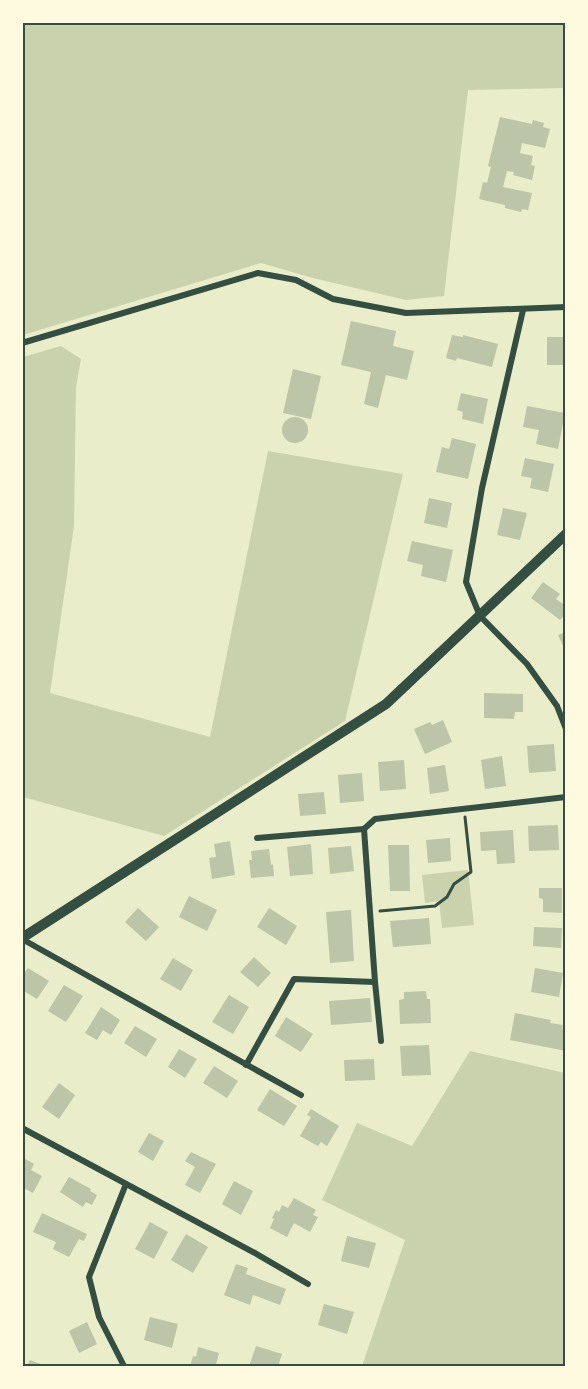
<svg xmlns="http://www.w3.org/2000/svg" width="588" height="1389" viewBox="0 0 588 1389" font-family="'IBM Plex Serif',serif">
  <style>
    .green { fill: #cad2ad }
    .building { fill: #bcc5a7 }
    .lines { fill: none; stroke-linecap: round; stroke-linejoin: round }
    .path { stroke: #344e41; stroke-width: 3 }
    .minor { stroke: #344e41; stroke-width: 6 }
    .tertiary { stroke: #344e41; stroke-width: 10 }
    .neatline { fill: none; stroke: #344e41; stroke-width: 2 }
  </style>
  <rect width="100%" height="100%" fill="#e9edc9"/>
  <g class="green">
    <polygon points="23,22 565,23 565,88 468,90 444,296 406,300 313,278 261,263 23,335"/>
    <polygon points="61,346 81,359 76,387 74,526 50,693 210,737 268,451 403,474 345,721 164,836 23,797 23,357"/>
    <polygon points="468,870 474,925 442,928 439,901 425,903 422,875"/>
    <polygon points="470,1051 565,1073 565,1366 362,1366 405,1240 322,1200 357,1123 412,1146"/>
  </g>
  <g class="building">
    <polygon points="500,117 532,124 533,120 544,123 543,127 550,129 545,148 522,143 520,153 533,156 531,165 535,166 532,180 513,175 514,172 507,171 503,187 532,193 528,210 522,209 521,212 505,208 505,205 479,199 483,182 487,183 491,167 488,166"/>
    <polygon points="351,321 396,331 393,346 414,351 407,380 386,375 378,408 364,404 371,372 341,365"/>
    <polygon points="452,335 463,337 463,335 498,344 492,367 457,358 456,361 446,358"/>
    <rect x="547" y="337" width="19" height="28"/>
    <polygon points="293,369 321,376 311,419 283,413"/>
    <polygon points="461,393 488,399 483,424 462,419 463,412 457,410"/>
    <polygon points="527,406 565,413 558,449 536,444 539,430 523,427"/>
    <circle cx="295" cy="430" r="13"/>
    <polygon points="452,438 476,444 468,479 436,472 442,447 449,449"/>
    <polygon points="525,458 554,464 548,492 530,488 532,478 521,476"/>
    <polygon points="429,498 452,503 447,528 424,523"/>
    <polygon points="503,508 527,513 520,540 497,535"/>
    <polygon points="412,541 453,550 446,582 421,576 423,565 407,561"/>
    <polygon points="543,582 560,594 556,599 566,606 566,613 560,620 531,598"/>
    <polygon points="566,632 566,652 558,635"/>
    <polygon points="484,693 523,694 523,712 515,712 514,719 484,718"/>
    <polygon points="443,720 452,742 425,754 414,729 430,722 432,725"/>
    <polygon points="554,744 556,771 529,773 527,746"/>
    <polygon points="502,756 506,786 485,789 481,760"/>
    <polygon points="404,760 406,789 380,791 378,762"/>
    <polygon points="445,765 449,791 430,794 427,768"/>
    <polygon points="362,773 364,801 340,803 338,775"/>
    <polygon points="324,792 326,814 300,816 298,794"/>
    <polygon points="558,825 559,850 529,851 528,826"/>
    <polygon points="513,830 515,863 497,864 496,850 481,851 480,832"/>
    <polygon points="450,838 451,861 428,863 426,840"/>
    <polygon points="230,841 235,875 212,879 209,858 216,857 214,844"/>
    <polygon points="311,844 313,874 290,876 287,847"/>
    <polygon points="388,845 409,845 410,891 390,891"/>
    <polygon points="351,846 354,871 330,874 328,848"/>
    <polygon points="269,849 271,865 273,864 274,876 251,878 249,860 252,860 251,851"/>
    <polygon points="539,888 562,888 562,913 543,912 543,899 539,898"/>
    <polygon points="189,896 217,910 207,931 179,917"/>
    <polygon points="138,908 159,927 146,941 125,922"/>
    <polygon points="269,908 297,926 286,945 257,927"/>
    <polygon points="351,910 354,961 330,963 326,912"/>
    <polygon points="429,918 431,944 393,947 390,921"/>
    <polygon points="534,927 562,928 561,948 533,946"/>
    <polygon points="254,957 271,973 258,987 240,972"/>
    <polygon points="173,958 193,970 181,991 160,979"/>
    <polygon points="28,968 49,981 37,999 22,990 22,976"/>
    <polygon points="535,968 563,973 559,997 531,992"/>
    <polygon points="64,985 83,996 66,1022 48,1011"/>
    <polygon points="426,991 427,999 430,999 431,1023 400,1024 399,1000 404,999 404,992"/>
    <polygon points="229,995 249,1007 233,1034 212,1022"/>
    <polygon points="370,998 372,1022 331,1025 329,1001"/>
    <polygon points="101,1007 120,1020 111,1035 103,1030 97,1040 85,1033"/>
    <polygon points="515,1013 551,1020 550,1023 563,1025 562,1029 566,1030 566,1051 510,1040"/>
    <polygon points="286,1017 313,1034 301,1052 275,1036"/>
    <polygon points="135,1026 157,1039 146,1057 124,1043"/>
    <polygon points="429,1045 431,1075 402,1076 400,1046"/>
    <polygon points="179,1049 197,1059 185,1078 168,1067"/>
    <polygon points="374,1059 375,1080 345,1081 344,1060"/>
    <polygon points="214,1066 238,1081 227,1098 203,1083"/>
    <polygon points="59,1083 75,1095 59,1119 42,1107"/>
    <polygon points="270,1089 297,1106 284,1126 257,1110"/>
    <polygon points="311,1109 339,1126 327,1146 321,1142 318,1146 300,1136 311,1117 307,1115"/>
    <polygon points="149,1133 164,1141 153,1161 138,1152"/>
    <polygon points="191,1152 216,1164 200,1193 185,1185 195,1167 185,1161"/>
    <polygon points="22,1157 34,1164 31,1170 42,1176 33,1193 22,1187"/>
    <polygon points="69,1177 91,1189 90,1191 97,1195 92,1205 86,1202 83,1207 60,1192"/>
    <polygon points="234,1181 253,1191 241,1215 222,1204"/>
    <polygon points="294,1198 316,1210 313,1215 318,1217 310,1232 294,1223 287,1237 270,1228 274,1219 272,1218 276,1210 279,1212 282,1205 288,1208"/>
    <polygon points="42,1213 87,1234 84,1241 79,1239 69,1257 53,1249 56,1242 33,1232"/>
    <polygon points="150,1222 168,1232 154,1259 135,1249"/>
    <polygon points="186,1234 208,1247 193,1273 171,1260"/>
    <polygon points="347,1236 376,1243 369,1268 341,1261"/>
    <polygon points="236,1264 248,1268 246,1274 286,1289 280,1305 253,1295 250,1305 224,1295"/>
    <polygon points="324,1304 354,1312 347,1334 318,1325"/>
    <polygon points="150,1317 178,1324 172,1348 144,1340"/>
    <polygon points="87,1322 97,1344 79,1353 69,1331"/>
    <polygon points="256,1346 282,1354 278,1366 249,1366"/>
    <polygon points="198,1347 219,1353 216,1364 221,1366 190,1366 193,1356 196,1357"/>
    <polygon points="30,1360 46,1366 27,1366"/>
  </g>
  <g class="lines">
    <polyline class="path" points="380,911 435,906 447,897 454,884 471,872 465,817"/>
    <g class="minor">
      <polyline points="523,310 482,488 466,582 480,616 527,664 557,706 566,729"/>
      <polyline points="22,343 258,273 296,280 333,299 406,313 566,307"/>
      <polyline points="257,838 364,829 375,819 566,797"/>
      <polyline points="22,939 301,1095"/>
      <polyline points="375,982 381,1041"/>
      <polyline points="246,1065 294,979 375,982 364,829"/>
      <polyline points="22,1128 255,1253 308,1284"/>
      <polyline points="124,1366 99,1317 89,1277 126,1184"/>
    </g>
    <polyline class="tertiary" points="22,938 386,704 566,534"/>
  </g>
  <rect width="588" height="1389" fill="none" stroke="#fefae0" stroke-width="48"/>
  <rect x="24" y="24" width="540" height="1341" class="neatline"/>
</svg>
